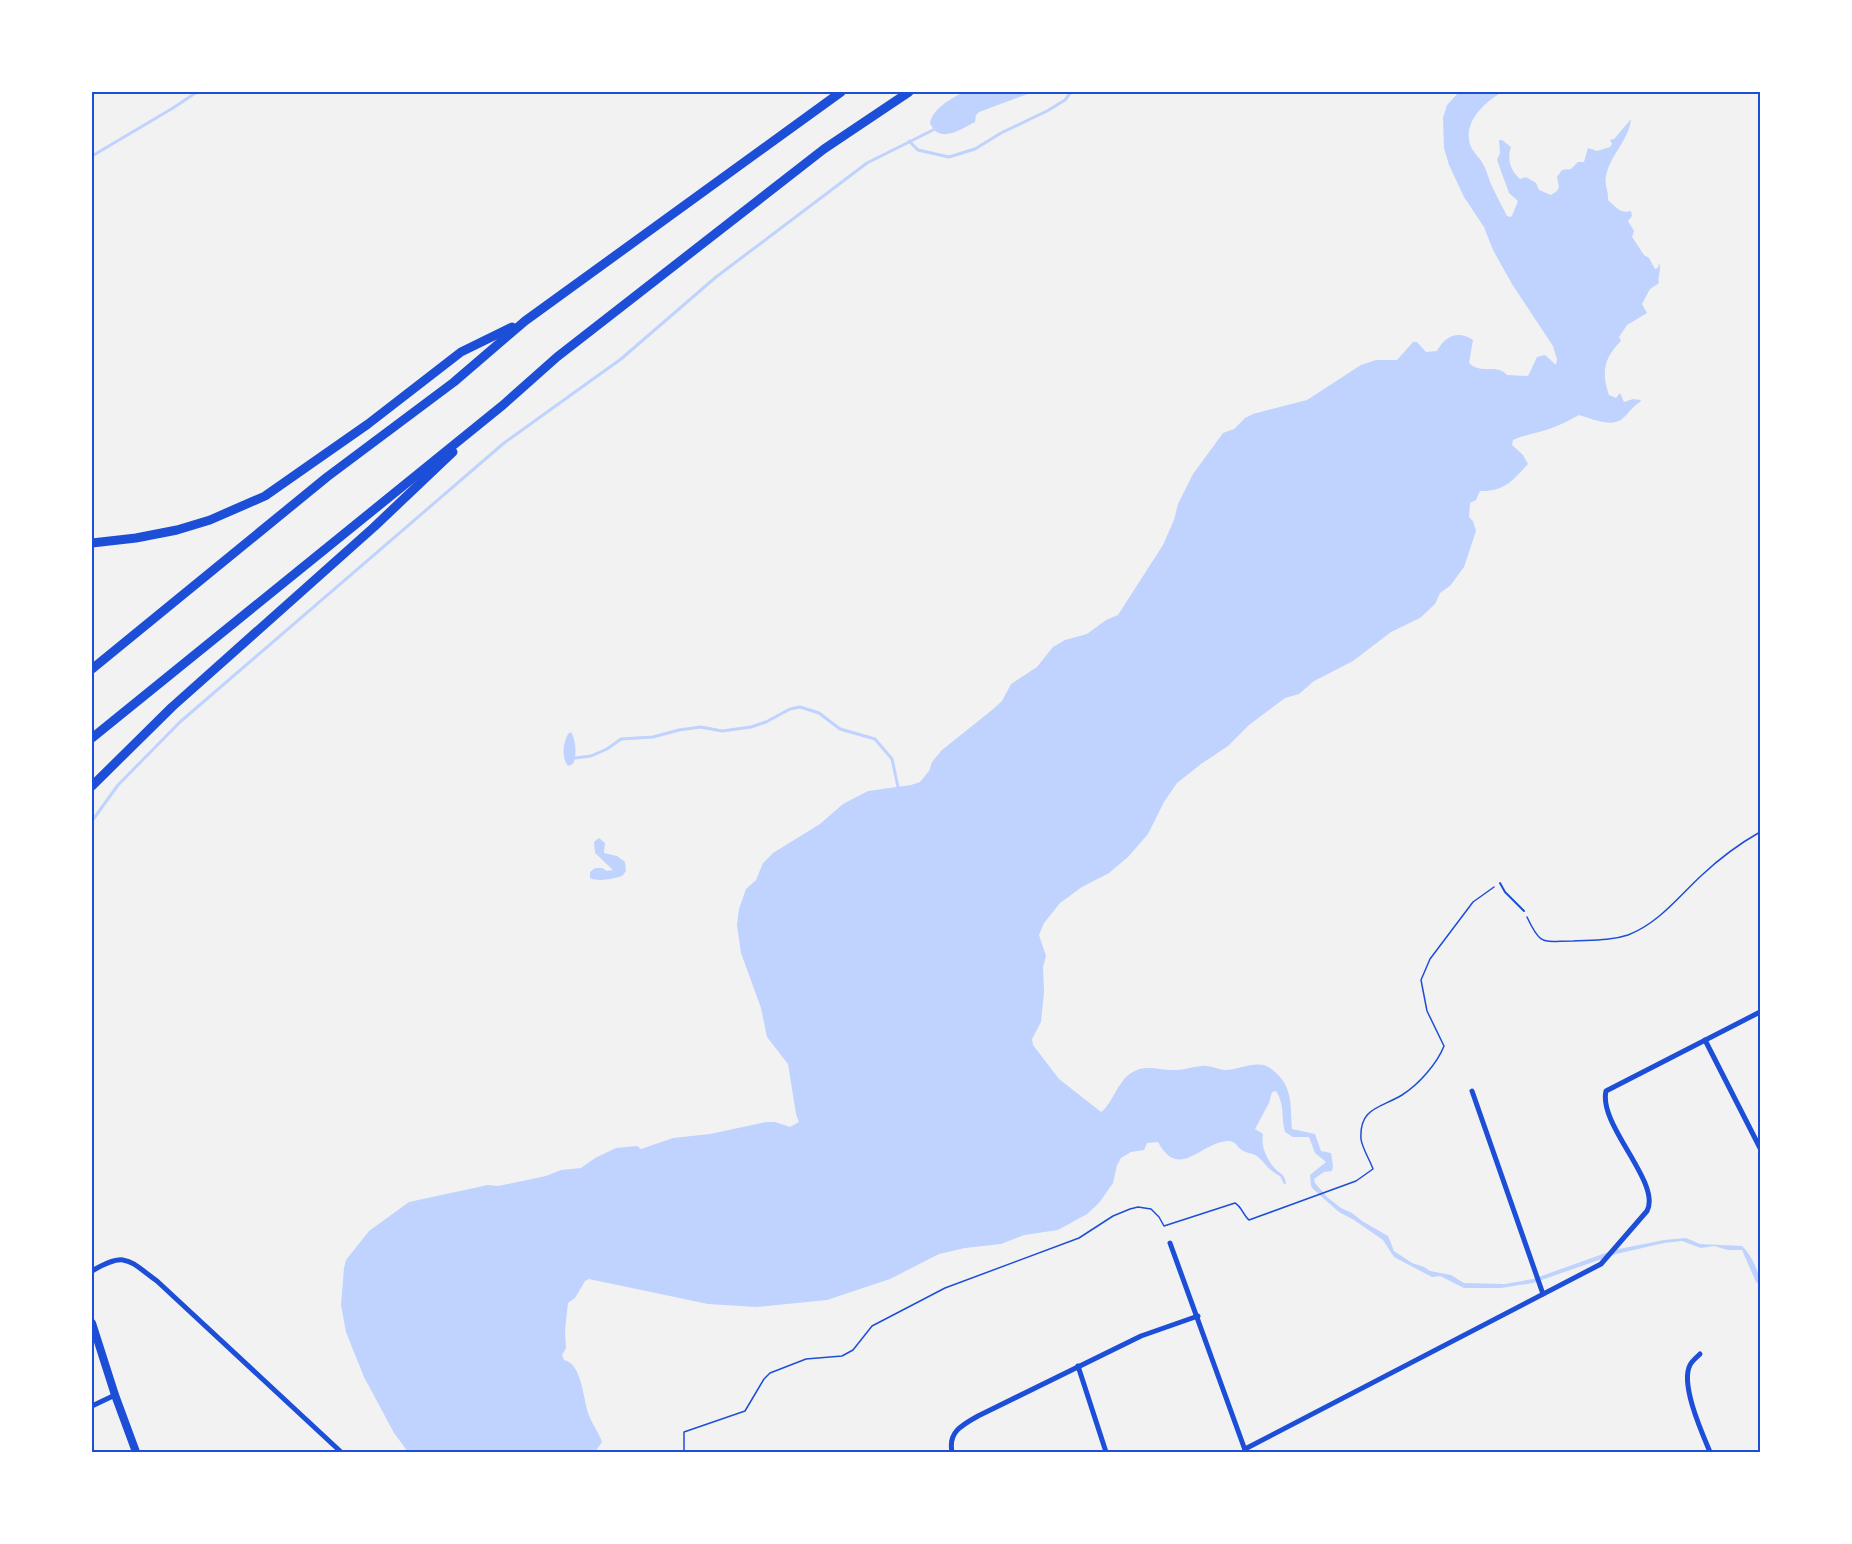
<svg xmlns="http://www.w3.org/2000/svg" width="1852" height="1544" viewBox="0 0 1852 1544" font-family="'IBM Plex Sans',sans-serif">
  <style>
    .water { fill: #bfd3fe }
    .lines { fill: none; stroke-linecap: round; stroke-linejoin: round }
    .stream { stroke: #bfd3fe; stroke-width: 3 }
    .path { stroke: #1d4ed8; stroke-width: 1.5 }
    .service { stroke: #1d4ed8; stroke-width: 2 }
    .minor { stroke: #1d4ed8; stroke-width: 5 }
    .primary { stroke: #1d4ed8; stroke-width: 8 }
    .motorway { stroke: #1d4ed8; stroke-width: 9 }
    .neatline { fill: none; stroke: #1d4ed8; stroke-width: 2 }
  </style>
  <rect width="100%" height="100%" fill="#f2f2f2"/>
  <g class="water">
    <path d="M963 92H1033L979 112 976 115 975 122C961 129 939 145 930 123 933 108 950 100 963 92Z"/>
    <path d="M1459 92H1502C1483 103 1460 125 1472 149 1475 154 1480 158 1483 164 1486 169 1488 176 1490 182 1495 193 1501 204 1507 216L1510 217 1512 216 1518 201 1509 193 1497 160 1500 153 1499 140H1502L1511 147C1507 159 1510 170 1520 179L1526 177 1536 183 1539 190 1551 195 1557 191 1559 187 1557 177 1562 170 1571 169 1578 162H1584L1588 148 1597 151 1610 147 1612 144 1610 140 1614 139 1631 119C1629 140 1610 155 1606 176 1604 185 1609 192 1608 200 1616 207 1620 214 1631 211L1632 216 1628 221 1634 231 1632 237 1644 255 1649 258 1655 269 1658 268 1659 263C1662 270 1657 276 1659 283L1650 289 1642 304 1647 313 1627 325 1619 337 1621 341C1604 358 1601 372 1609 395L1616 398 1620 393 1624 402 1633 399 1641 400 1640 402C1633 406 1629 413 1622 419 1611 428 1590 418 1579 415 1570 420 1562 424 1552 428 1539 433 1526 434 1513 440L1512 445 1523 455 1528 464C1512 481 1505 491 1480 491L1476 500 1470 503 1469 517 1473 521 1476 531 1464 567 1450 586 1440 593 1435 604 1420 618 1391 632 1353 661 1314 681 1299 694 1285 698 1249 725 1228 746 1201 764 1177 783 1164 802 1148 834 1128 857 1109 873 1082 887 1060 903 1044 923 1039 935 1046 956 1043 967 1044 992 1041 1022 1032 1039 1033 1045 1059 1079 1101 1112C1111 1106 1118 1081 1131 1073 1146 1063 1159 1071 1175 1070 1185 1070 1194 1066 1203 1066 1210 1065 1218 1070 1225 1070 1239 1070 1258 1059 1270 1068 1294 1085 1290 1105 1292 1129L1315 1134 1321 1151 1331 1153 1333 1166 1332 1171 1324 1172 1314 1179 1315 1183 1327 1197 1341 1208 1352 1213 1362 1221 1388 1236 1394 1251 1412 1263 1424 1267 1430 1271 1451 1275 1464 1283 1505 1284 1533 1279 1614 1250 1664 1240 1686 1238 1700 1244 1742 1246C1751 1254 1760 1273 1760 1285L1756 1282 1742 1250H1728L1714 1246 1701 1248 1682 1241 1664 1243 1616 1254 1533 1283 1501 1288H1464L1440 1276 1432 1277 1394 1257 1383 1240 1354 1220 1339 1212 1313 1189 1311 1186 1310 1175 1326 1162 1315 1153 1309 1137H1293L1285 1132C1281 1119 1285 1104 1276 1091L1272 1092 1269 1103 1255 1129 1263 1134C1261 1145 1265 1155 1272 1165 1279 1175 1284 1171 1286 1184H1284L1280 1176C1267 1170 1265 1161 1255 1155 1251 1153 1246 1153 1242 1150 1236 1146 1235 1140 1227 1141 1200 1143 1179 1181 1158 1142L1147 1143 1144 1150 1131 1152 1121 1158 1117 1165 1113 1183 1099 1203 1087 1214 1058 1230 1024 1235 1001 1244 965 1248 939 1254 890 1279 827 1300 757 1307 708 1304 589 1279 585 1281 575 1298 568 1303 565 1330 566 1348 562 1355 564 1360C571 1362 574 1366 577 1372 583 1384 584 1400 588 1413 592 1424 599 1433 602 1442L595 1452H408L394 1433 364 1377 346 1332 341 1305 344 1268 346 1260 369 1231 409 1202 488 1185 498 1186 546 1176 561 1170 581 1168 595 1158 616 1148 637 1146 641 1149 673 1138 710 1134 766 1122H775L790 1127 799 1122 796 1114 788 1064 767 1037 761 1008 741 953 737 925 739 909 746 889 756 880 763 863 773 853 820 824 843 804 868 791 911 785 920 782 929 771 932 762 942 750 992 710 1002 701 1011 684 1037 667 1053 647 1065 640 1087 634 1106 620 1118 615 1163 545 1174 520 1178 504 1193 474 1223 433 1234 429 1245 418 1253 414 1307 400 1361 365 1376 360H1397L1413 342H1417L1426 352 1437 351C1445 336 1458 330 1473 340L1469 363C1481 375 1497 363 1507 375L1528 376 1537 357 1545 355 1556 365 1557 359 1553 346 1512 284 1493 250 1484 227 1464 197 1449 165 1444 148 1443 118 1447 105Z"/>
    <path d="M571 732C576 740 577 755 573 764L568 766C561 757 563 743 568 734Z"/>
    <path d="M599 838 605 843 604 853 617 856 625 862 626 871 622 876C613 879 598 882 590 878V872L595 868H602L607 871 613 870 595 853 594 842Z"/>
  </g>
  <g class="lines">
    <g class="stream">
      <polyline points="909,141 918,150 949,157 975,149 1001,133 1047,111 1065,100 1071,92"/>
      <polyline points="92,156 173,108 197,92"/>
      <polyline points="575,758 591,756 607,749 621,739 653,737 679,730 701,727 722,731 751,727 766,722 790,709 800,707 819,713 840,729 875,739 892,759 898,787"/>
      <polyline points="92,821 118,785 180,722 504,443 621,359 716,277 867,163 933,130"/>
    </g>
    <g class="path">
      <path d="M1527 917C1541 947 1543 941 1573 941 1592 940 1610 941 1628 935 1659 923 1678 897 1702 875 1720 858 1739 844 1760 832"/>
      <path d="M684 1452V1432L745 1411 764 1379 770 1373 806 1359 842 1356 853 1350 872 1326 945 1288 1079 1238 1113 1216 1130 1209 1138 1207 1151 1209 1159 1217 1164 1226 1235 1203C1242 1207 1243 1215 1249 1220L1356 1181 1373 1169C1370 1160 1362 1148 1361 1139 1359 1107 1381 1108 1402 1095 1418 1085 1437 1064 1444 1046L1427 1011 1421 980 1430 959 1473 902 1494 887"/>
    </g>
    <polyline class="service" points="1500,883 1505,892 1524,911"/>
    <g class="minor">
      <polyline points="1705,1040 1760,1148"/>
      <polyline points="1472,1091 1543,1294"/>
      <polyline points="1170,1243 1245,1450"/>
      <path d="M92 1271C126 1251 128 1260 157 1281L341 1452"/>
      <path d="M1700 1354C1697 1357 1692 1361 1690 1365 1680 1384 1702 1433 1710 1452"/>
      <polyline points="1078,1366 1106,1452"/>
      <polyline points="92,1406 115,1395"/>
      <path d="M1245 1449 1601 1264 1647 1211C1662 1183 1598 1125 1606 1091L1760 1012"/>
      <path d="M952 1452C948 1432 962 1425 978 1416L1141 1336 1198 1316"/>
    </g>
    <polyline class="primary" points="92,1323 115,1395 136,1452"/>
    <g class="motorway">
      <polyline points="92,543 136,538 177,530 210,520 265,496 368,424 461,352 512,327"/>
      <polyline points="92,669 327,477 454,382 525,321 841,92"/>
      <polyline points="92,738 503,405 557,357 824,149 909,92"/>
      <polyline points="92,786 172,707 374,527 453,452"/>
    </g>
  </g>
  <rect width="1852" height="1544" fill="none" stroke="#ffffff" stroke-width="186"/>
  <rect x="93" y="93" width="1666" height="1358" class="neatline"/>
</svg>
